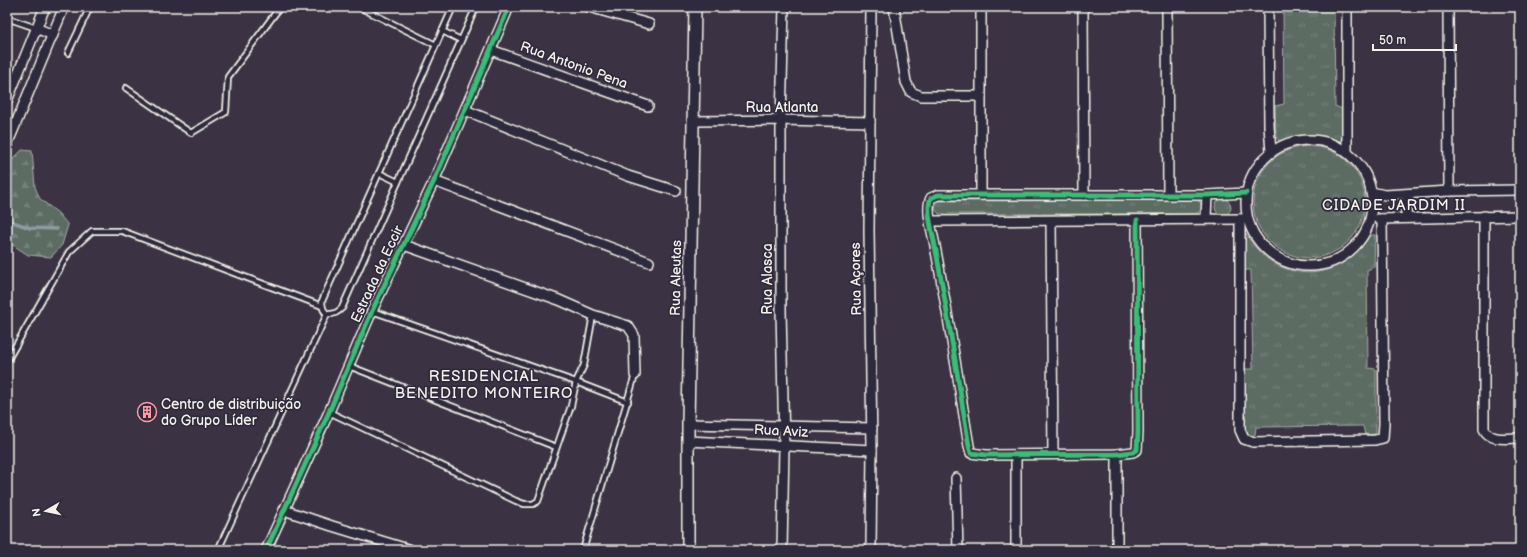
<svg xmlns="http://www.w3.org/2000/svg" width="1527" height="557" viewBox="0 0 1527 557" font-family="'Balsamiq Sans',sans-serif">
  <style>
    .grass { fill: url(#grass-tufts); stroke: #a8aea6 }
    .forest { fill: url(#forest-firs); stroke: #a8aea6 }
    .lines { fill: none; stroke-linecap: round; stroke-linejoin: round }
    .stream { stroke: #8e9ca2; stroke-width: 3.5 }
    .service-casing { stroke: #f4f1e8; stroke-width: 8 }
    .minor-casing { stroke: #f4f1e8; stroke-width: 12 }
    .tertiary-casing { stroke: #f4f1e8; stroke-width: 14 }
    .service { stroke: #2f2a3d; stroke-width: 4.5 }
    .minor { stroke: #2f2a3d; stroke-width: 9 }
    .tertiary { stroke: #2f2a3d; stroke-width: 11 }
    .cycleway-casing { stroke: #2f2a3d; stroke-width: 8 }
    .cycleway { stroke: #3abd76; stroke-width: 5 }
    .labels { text-anchor: middle; dominant-baseline: central; stroke-width: 3.5; stroke-linejoin: round; paint-order: stroke }
    .street-label { font-size: 14px; fill: #f4f1e8; stroke: #2f2a3d }
    .poi-label { font-size: 14px; fill: #f4f1e8; stroke: #2f2a3d; text-anchor: start }
    .neighbourhood-label { font-size: 15px; letter-spacing: 1px; fill: #f4f1e8; stroke: #2f2a3d }
  </style>
  <defs>
    <pattern id="grass-tufts" width="24" height="20" patternUnits="userSpaceOnUse"><rect width="24" height="20" fill="#5b6c64"/><path d="M3 7l-1-3M5 7V3M7 7l1-3M15 17l-1-3M17 17v-4M19 17l1-3" fill="none" stroke="#73817a"/></pattern>
    <pattern id="forest-firs" width="22" height="20" patternUnits="userSpaceOnUse"><rect width="22" height="20" fill="#5b6c64"/><path d="M5 1l3.5 6h-7zM16 11l3.5 6h-7z" fill="#73817a"/></pattern>
  </defs>
  <rect width="100%" height="100%" fill="#3b3343"/>
  <filter id="ink" filterUnits="userSpaceOnUse"><feTurbulence type="fractalNoise" baseFrequency=".025" numOctaves="2"/><feDisplacementMap in="SourceGraphic" scale="8" xChannelSelector="R" yChannelSelector="G"/><feConvolveMatrix kernelMatrix="1 2 1 2 8 2 1 2 1" color-interpolation-filters="sRGB"/></filter>
  <g filter="url(#ink)">
    <g class="grass">
      <path d="M1283 7H1334L1335 106 1342 109 1343 138 1339 141C1319 134 1300 134 1279 141L1276 137 1275 106 1284 104Z"/>
      <circle cx="1309" cy="202" r="56"/>
      <circle cx="1223" cy="207" r="8"/>
      <polygon points="1196,200 1200,202 1202,206 1201,211 1195,214 939,214 935,209 936,204 940,201"/>
      <path d="M1242 234H1246C1276 285 1339 286 1369 235H1375L1374 267 1367 270 1368 368 1376 369V434L1365 435 1363 426 1256 427 1255 435 1245 436 1244 369H1253L1251 270H1243Z"/>
    </g>
    <polygon class="forest" points="22,150 32,151 35,187 40,199 58,213 68,225 62,245 51,257 28,255 10,243 7,244 7,172 13,159"/>
    <g class="lines">
      <polyline class="stream" points="7,220 30,228 57,229"/>
      <defs>
        <g id="service">
          <polyline points="359,7 436,45"/>
          <path d="M453 7 322 301C322 317 333 317 342 308L476 7"/>
          <polyline points="7,18 36,28"/>
          <polyline points="442,31 461,40"/>
          <polyline points="68,53 90,7"/>
          <polyline points="126,88 191,133 226,112 228,77 280,7"/>
          <polyline points="379,173 398,182"/>
          <polyline points="372,311 576,382 628,402"/>
          <polyline points="7,361 69,252 92,231 122,231 322,306"/>
          <polyline points="349,366 556,447"/>
          <polyline points="329,412 516,501 524,504 533,504 538,501 571,406 576,382 584,365 593,315"/>
          <polyline points="218,550 327,314"/>
          <polyline points="583,550 635,375"/>
        </g>
        <g id="minor">
          <polyline points="589,7 649,24"/>
          <polyline points="894,7 906,82 911,92 921,96 981,96"/>
          <polyline points="981,7 981,195"/>
          <polyline points="1083,7 1084,195"/>
          <polyline points="1167,7 1168,194"/>
          <polyline points="1268,7 1269,126 1271,152"/>
          <polyline points="1347,7 1347,152"/>
          <polyline points="1448,7 1449,191"/>
          <polyline points="36,28 53,35"/>
          <polyline points="491,50 648,106"/>
          <polyline points="7,101 45,7"/>
          <polyline points="465,110 628,176 676,191"/>
          <polyline points="694,121 781,120 870,122"/>
          <circle cx="1309" cy="203" r="63"/>
          <polyline points="7,145 64,7"/>
          <polyline points="434,181 649,262"/>
          <polyline points="1371,192 1385,195 1449,191 1520,190"/>
          <path d="M1484 216V429C1490 442 1508 438 1520 438"/>
          <polyline points="1206,218 1207,195"/>
          <polyline points="1406,218 1407,194"/>
          <polyline points="1240,219 1240,430 1244,439 1253,442 1375,440 1383,438 1384,423 1382,219"/>
          <polyline points="1378,219 1520,216"/>
          <path d="M1137 220 1138 432 1137 450 1133 452 1117 454 986 455 971 453 969 446C958 379 948 313 935 246 933 234 925 209 931 198L938 195H1207L1246 193"/>
          <path d="M930 221C1035 221 1140 219 1245 219"/>
          <polyline points="1051,221 1053,454"/>
          <polyline points="404,245 559,300 593,315 628,326 634,335 635,375"/>
          <polyline points="688,424 872,428"/>
          <polyline points="688,441 872,450"/>
          <polyline points="1016,455 1016,550"/>
          <polyline points="956,478 958,550"/>
          <polyline points="284,510 332,526 411,550"/>
          <polyline points="266,550 329,412 372,311 434,181 509,7"/>
          <polyline points="782,550 784,446 781,310 781,120 784,7"/>
          <polyline points="871,550 872,450 869,230 871,7"/>
          <polyline points="1117,550 1117,454"/>
        </g>
        <polyline id="tertiary" points="688,550 688,424 695,7"/>
      </defs>
      <use href="#service" class="service-casing"/>
      <use href="#minor" class="minor-casing"/>
      <use href="#tertiary" class="tertiary-casing"/>
      <use href="#service" class="service"/>
      <use href="#minor" class="minor"/>
      <use href="#tertiary" class="tertiary"/>
      <defs>
        <g id="cycleway">
          <path d="M1137 220 1138 432 1137 450 1133 452 1117 454 986 455 971 453 969 446C958 379 948 313 935 246 933 234 925 209 931 198L938 195H1207L1246 193"/>
          <polyline points="266,550 329,412 372,311 434,181 509,7"/>
        </g>
      </defs>
      <use href="#cycleway" class="cycleway-casing"/>
      <use href="#cycleway" class="cycleway"/>
    </g>
  </g>
  <defs>
    <symbol id="building-ring" viewBox="-11 -11 22 22"><circle r="9.5" fill="#2f2a3d" stroke="#ff9aa2" stroke-width="1.5"/><path d="M-4-6H4V6H1V3H-1V6H-4ZM-2.5-4.3h1.7v1.8h-1.7ZM.8-4.3h1.7v1.8H.8ZM-2.5-1h1.7V.8h-1.7ZM.8-1h1.7V.8H.8Z" fill="#ff9aa2"/></symbol>
  </defs>
  <g fill-rule="evenodd">
    <use href="#building-ring" x="136" y="401" width="22" height="22"/>
  </g>
  <g class="labels">
    <g class="street-label">
      <text transform="translate(574 65) rotate(20)">Rua Antonio Pena</text>
      <text x="782" y="107">Rua Atlanta</text>
      <text transform="translate(377 274) rotate(-65)">Estrada da Eccir</text>
      <text transform="translate(676 278) rotate(-89)">Rua Aleutas</text>
      <text transform="translate(767 279) rotate(-90)">Rua Alasca</text>
      <text transform="translate(856 279) rotate(-91)">Rua Açores</text>
      <text transform="translate(781 431) rotate(3)">Rua Aviz</text>
    </g>
    <g class="poi-label">
      <text x="161" y="404">Centro de distribuição<tspan x="161" dy="16">do Grupo Líder</tspan></text>
    </g>
    <g class="neighbourhood-label">
      <text x="1394" y="205">CIDADE JARDIM II</text>
      <text x="484" y="376">RESIDENCIAL<tspan x="484" dy="17">BENEDITO MONTEIRO</tspan></text>
    </g>
  </g>
  <rect width="1527" height="557" fill="none" stroke="#2f2a3d" stroke-width="24"/>
  <rect x="12" y="12" width="1503" height="533" fill="none" stroke="#f4f1e8" stroke-width="1.5" filter="url(#ink)"/>
  <g transform="translate(46 511) rotate(261)" stroke="#2f2a3d" stroke-width="3" paint-order="stroke">
  <path d="M0-3L7 15L0 10L-7 15Z" fill="#f4f1e8"/>
  <text y="-6" font-size="11" font-weight="bold" text-anchor="middle" fill="#f4f1e8">N</text>
  </g>
  <path d="M1373 44v6h83v-6" fill="none" stroke="#f4f1e8" stroke-width="2"/>
  <text x="1379" y="44" font-size="12" fill="#f4f1e8" stroke="#2f2a3d" stroke-width="3" paint-order="stroke">50 m</text>
</svg>
